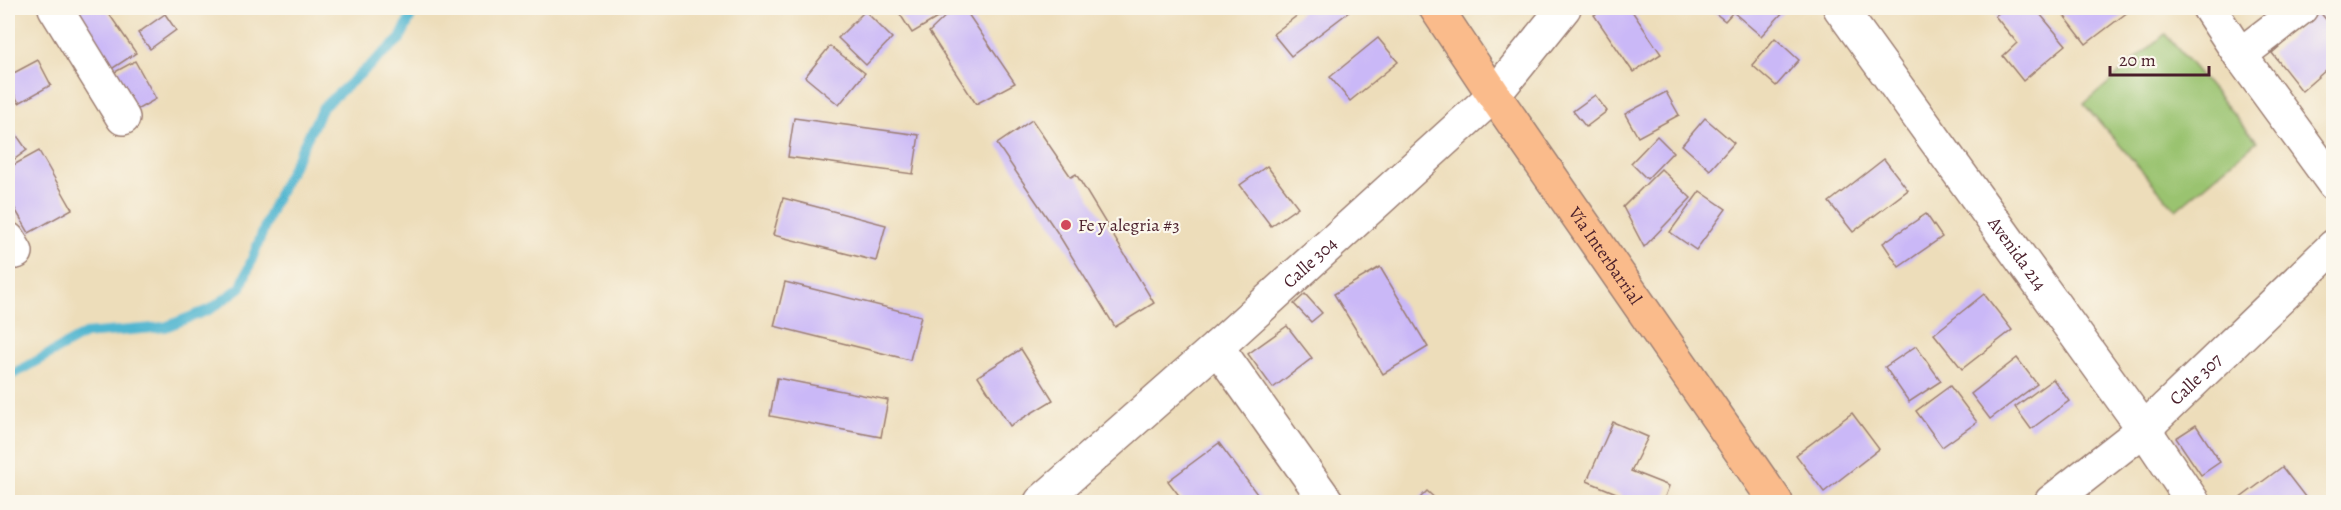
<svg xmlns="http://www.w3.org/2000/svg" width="2341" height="510" viewBox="0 0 2341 510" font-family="Alegreya,serif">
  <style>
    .green { fill: #9ac36f; stroke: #72714d; stroke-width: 1.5 }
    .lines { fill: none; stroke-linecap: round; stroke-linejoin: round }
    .stream { stroke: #51b6d0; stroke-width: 10 }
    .building { fill: #cab8f7 }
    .minor-casing { stroke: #9c7e72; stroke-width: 36 }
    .major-casing { stroke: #9c7e72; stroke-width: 36 }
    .minor { stroke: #fff; stroke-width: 33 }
    .major { stroke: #fabb8b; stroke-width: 33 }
    .poi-dot { fill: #d1495b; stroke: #fbf7ec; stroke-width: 2 }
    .labels { text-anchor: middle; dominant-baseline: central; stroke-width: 4.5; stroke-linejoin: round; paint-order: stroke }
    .poi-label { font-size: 18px; fill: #4a1f2b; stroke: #fbf7ec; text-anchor: start }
    .street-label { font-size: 18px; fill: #4a1f2b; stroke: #fbf7ec }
  </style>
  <rect width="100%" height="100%" fill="#fbf7ec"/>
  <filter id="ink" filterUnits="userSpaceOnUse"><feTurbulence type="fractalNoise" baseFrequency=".0167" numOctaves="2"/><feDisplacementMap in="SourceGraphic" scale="12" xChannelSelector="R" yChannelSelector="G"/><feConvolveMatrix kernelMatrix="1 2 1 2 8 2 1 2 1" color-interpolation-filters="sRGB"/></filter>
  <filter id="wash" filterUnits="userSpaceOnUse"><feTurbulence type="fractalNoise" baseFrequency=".008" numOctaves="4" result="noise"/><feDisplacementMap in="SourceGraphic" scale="24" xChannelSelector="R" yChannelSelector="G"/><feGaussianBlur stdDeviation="1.35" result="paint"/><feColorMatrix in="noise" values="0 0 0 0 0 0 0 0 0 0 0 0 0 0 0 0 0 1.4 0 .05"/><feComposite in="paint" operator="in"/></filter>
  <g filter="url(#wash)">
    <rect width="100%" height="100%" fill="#edddba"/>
    <polygon class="green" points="2165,34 2257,141 2176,210 2084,104"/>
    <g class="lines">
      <polyline class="stream" points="8,377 85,334 165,327 211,309 241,287 274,203 323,107 400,39 415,8"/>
    </g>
    <g id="blocks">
      <g class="building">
        <polygon points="66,8 105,8 136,53 110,70"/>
        <polygon points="896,8 964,8 1015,83 976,104 929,32 954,8 912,33"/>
        <polygon points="1307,8 1354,8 1291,56 1273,34"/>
        <polygon points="1605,8 1630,8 1661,54 1633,72 1594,15"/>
        <polygon points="1709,8 1787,8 1761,36 1733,12 1725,21"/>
        <polygon points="2005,8 2035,8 2066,45 2023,81 2003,56 2017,43 1995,16"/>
        <polygon points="2061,8 2133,8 2086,44 2059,9"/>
        <polygon points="865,11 892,38 866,65 838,38"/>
        <polygon points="2319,11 2334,29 2334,63 2302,91 2272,53"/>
        <polygon points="165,14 176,30 150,49 138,33"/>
        <polygon points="1378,38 1398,62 1350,101 1330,77"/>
        <polygon points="1775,38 1799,60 1776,86 1752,65"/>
        <polygon points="830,46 865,73 839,105 805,77"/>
        <polygon points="38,60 51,85 19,103 8,83 8,76"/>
        <polygon points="135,61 156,99 126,116 104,78"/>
        <polygon points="1666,92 1679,115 1638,137 1625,114"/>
        <polygon points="1595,95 1607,111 1586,127 1573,111"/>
        <polygon points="794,118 919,135 913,174 788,157"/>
        <polygon points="1705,118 1734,143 1710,170 1682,145"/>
        <polygon points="1032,120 1071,177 1076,174 1154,303 1115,327 1057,232 997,144"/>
        <polygon points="9,124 27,150 8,164 8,125"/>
        <polygon points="1657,136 1673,152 1647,179 1631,163"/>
        <polygon points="39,151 72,209 29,233 8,197 8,168"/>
        <polygon points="1884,159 1908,190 1853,232 1829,202"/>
        <polygon points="1267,166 1298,207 1271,226 1240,185"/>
        <polygon points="1661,169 1691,198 1644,247 1623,207"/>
        <polygon points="1700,191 1726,209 1696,250 1670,232"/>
        <polygon points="783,198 886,225 876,261 773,235"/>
        <polygon points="1926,214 1942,237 1899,267 1883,243"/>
        <polygon points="1380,267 1428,347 1383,374 1334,294"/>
        <polygon points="785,282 921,316 910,360 774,326"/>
        <polygon points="1305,294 1322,313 1311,322 1294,304"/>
        <polygon points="1984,294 2012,330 1962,369 1934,334"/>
        <polygon points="1287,326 1312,358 1273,388 1248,354"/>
        <polygon points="1916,346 1941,381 1909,402 1885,367"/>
        <polygon points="1021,349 1053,400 1010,426 978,376"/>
        <polygon points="2017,358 2037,384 1990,419 1971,394"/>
        <polygon points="777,378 888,400 881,437 770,416"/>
        <polygon points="2053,379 2069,401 2031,429 2015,407"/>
        <polygon points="1950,386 1977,422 1942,447 1916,411"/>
        <polygon points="1852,413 1879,449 1824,492 1796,455"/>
        <polygon points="1613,422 1648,437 1631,471 1669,486 1663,502 1619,502 1621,495 1587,481"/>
        <polygon points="2196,425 2220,462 2201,475 2176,438"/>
        <polygon points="1219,443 1263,502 1184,502 1168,481"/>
        <polygon points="2282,467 2309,502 2235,502"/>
        <polygon points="1427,491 1439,502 1416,502"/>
      </g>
    </g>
  </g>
  <g filter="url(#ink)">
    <use href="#blocks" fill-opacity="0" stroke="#9c7e72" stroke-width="1.5"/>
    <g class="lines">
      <defs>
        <g id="minor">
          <polyline points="55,8 123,118"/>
          <path id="s1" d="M1840 8 2144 429 2193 502"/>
          <polyline points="2209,8 2240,55 2334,184"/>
          <polyline points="2240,55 2301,8"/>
          <polyline points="8,239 16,252"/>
          <polyline points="1217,347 1327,502"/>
          <path id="s2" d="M1041 502 1217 347 1494 95 1564 8"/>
          <path id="s3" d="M2051 502 2144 429 2334 246"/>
        </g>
        <g id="major">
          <path id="s4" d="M1436 8 1494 95 1776 502"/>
        </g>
      </defs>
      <use href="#minor" class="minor-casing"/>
      <use href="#major" class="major-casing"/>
      <use href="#minor" class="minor"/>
      <use href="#major" class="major"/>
    </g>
  </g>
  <circle class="poi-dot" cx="1066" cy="225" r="6"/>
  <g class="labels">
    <g class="poi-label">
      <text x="1078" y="225">Fe y alegria #3</text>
    </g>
    <g class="street-label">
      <text stroke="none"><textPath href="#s1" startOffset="303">Avenida 214</textPath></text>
      <text stroke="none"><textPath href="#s4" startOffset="300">Vía Interbarrial</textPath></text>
      <text stroke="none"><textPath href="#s2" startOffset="360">Calle 304</textPath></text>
      <text stroke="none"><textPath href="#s3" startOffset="190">Calle 307</textPath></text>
    </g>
  </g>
  <rect width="2341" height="510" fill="none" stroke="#fbf7ec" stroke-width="30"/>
  <path d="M2110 66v9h99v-9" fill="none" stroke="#4a1f2b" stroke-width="3"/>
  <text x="2119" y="66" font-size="18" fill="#4a1f2b" stroke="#fbf7ec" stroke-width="4.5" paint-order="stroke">20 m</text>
</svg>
